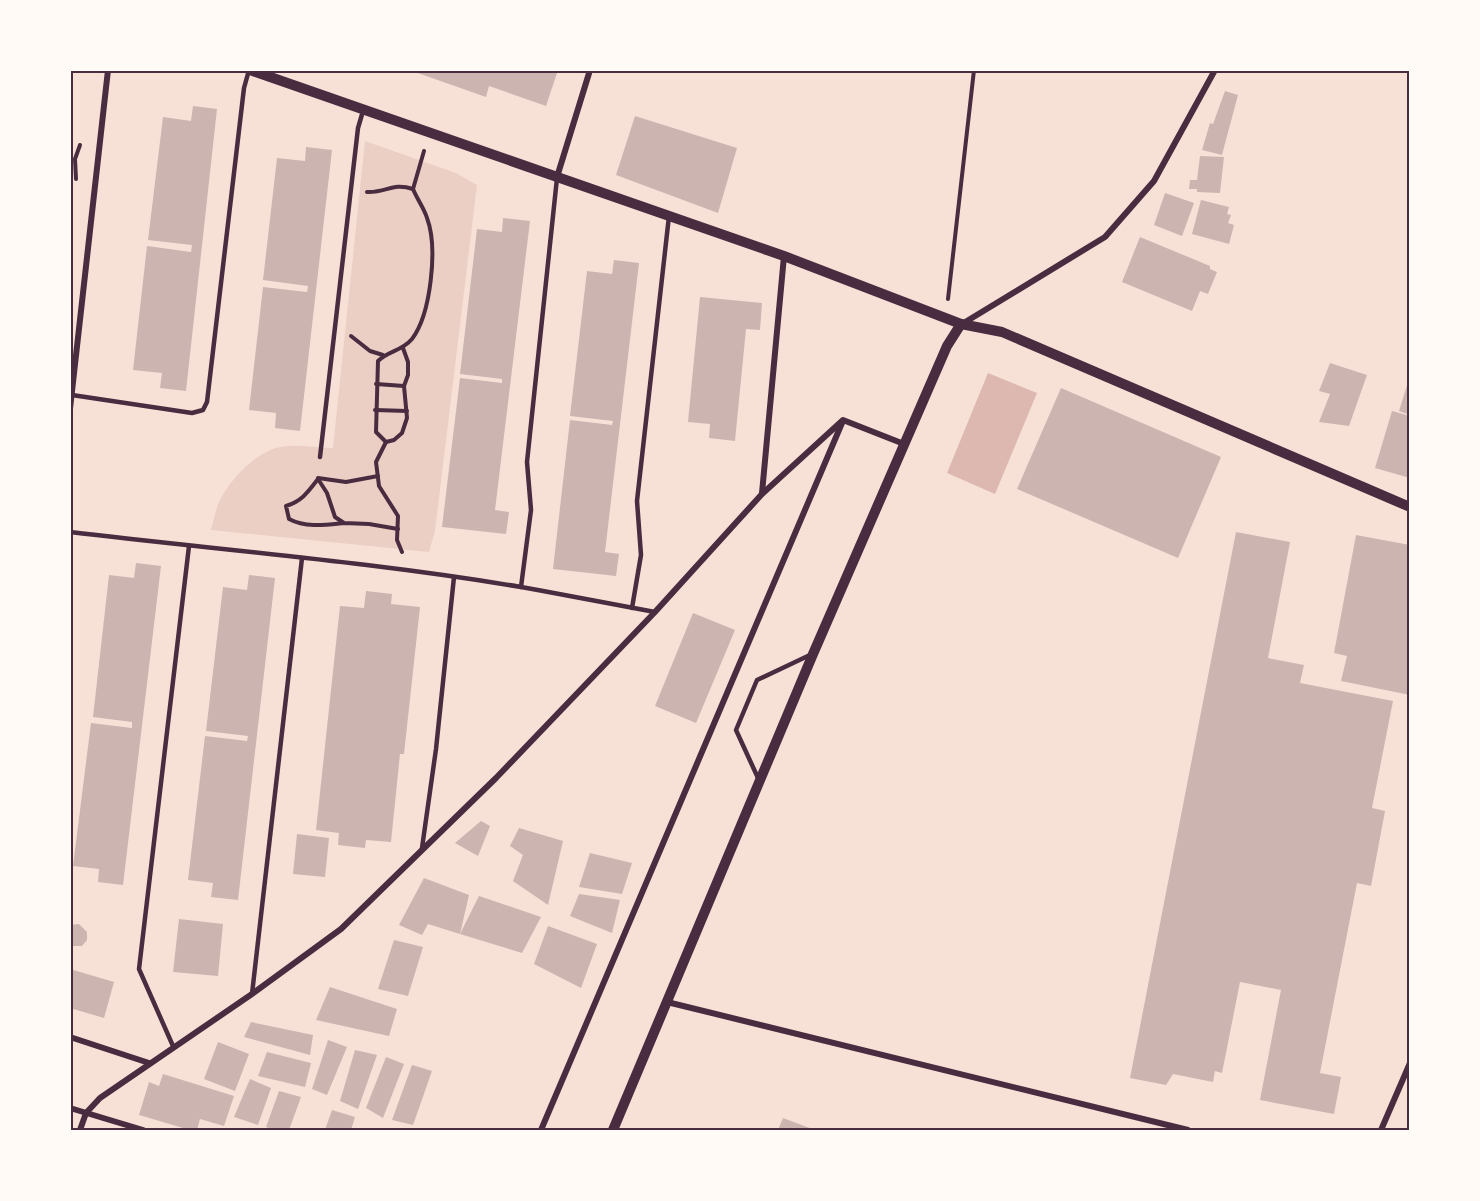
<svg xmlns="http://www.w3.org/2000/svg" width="1480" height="1201" viewBox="0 0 1480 1201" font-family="Rubik,sans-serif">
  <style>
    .green { fill: #ebcfc5 }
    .water { fill: #dcb8b0 }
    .building { fill: #ccb4b1 }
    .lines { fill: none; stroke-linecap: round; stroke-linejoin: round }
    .path { stroke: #4a2c40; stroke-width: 4 }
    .service { stroke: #4a2c40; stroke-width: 4.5 }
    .minor { stroke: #4a2c40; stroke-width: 6 }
    .tertiary { stroke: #4a2c40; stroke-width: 10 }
    .neatline { fill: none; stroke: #4a2c40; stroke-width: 2 }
  </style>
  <rect width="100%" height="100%" fill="#f7e1d7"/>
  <path class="green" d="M365 141 456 173 477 185 435 531 429 552 211 530C214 519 216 507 221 498 232 478 253 455 276 448 294 443 314 448 333 448Z"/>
  <polygon class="water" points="988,373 1037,393 995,494 947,473"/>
  <g class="building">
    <polygon points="558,70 546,106 489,86 486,97 412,71"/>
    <polygon points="1225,91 1238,95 1222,155 1202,150 1210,123 1213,124"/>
    <polygon points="193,106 217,109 186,391 160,388 162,373 133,370 147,246 191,252 192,245 148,240 163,117 191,121"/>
    <polygon points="635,116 737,148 718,213 616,175"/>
    <polygon points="306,147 332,150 300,431 275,428 276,413 249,410 263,287 307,292 308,286 263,280 277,158 305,161"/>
    <polygon points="1200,156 1224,157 1220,193 1197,192 1197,189 1189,189 1190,180 1197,180"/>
    <polygon points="1165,193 1194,203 1182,236 1154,225"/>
    <polygon points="1201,200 1229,207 1227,214 1231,215 1228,223 1234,225 1229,244 1192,234"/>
    <polygon points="503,218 530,221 495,510 509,512 506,534 442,527 460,378 502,383 502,379 460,374 477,229 502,232"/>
    <polygon points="1140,237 1210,266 1210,269 1217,272 1208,294 1200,291 1192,311 1122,282"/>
    <polygon points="614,260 639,263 605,552 619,554 616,576 553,569 570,420 612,425 613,421 570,416 587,271 612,274"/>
    <polygon points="700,297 762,303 760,330 746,329 735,441 709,438 710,424 688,422"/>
    <polygon points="1330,363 1367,375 1349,426 1319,422 1330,394 1319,391"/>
    <polygon points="1409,379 1410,379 1410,415 1399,411"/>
    <polygon points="1061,388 1221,457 1178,558 1017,489"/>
    <polygon points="1392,411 1410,416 1410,478 1375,468"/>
    <polygon points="1236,532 1290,542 1268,658 1304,665 1300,683 1393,701 1372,808 1385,811 1371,886 1357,883 1320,1073 1341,1077 1334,1114 1260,1100 1281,990 1240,982 1222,1073 1215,1071 1213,1082 1173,1074 1166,1085 1130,1078"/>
    <polygon points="1356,535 1410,545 1410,695 1341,681 1347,656 1334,653"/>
    <polygon points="136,563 161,566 123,885 98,882 99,869 73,866 91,723 132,728 132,722 93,717 109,575 134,578"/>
    <polygon points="249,575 275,578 238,900 211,897 213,883 188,880 205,736 247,741 248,736 206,731 223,587 247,590"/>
    <polygon points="366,591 392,594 391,604 420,607 404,754 400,754 391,842 366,840 365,848 338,845 339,833 316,830 340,606 364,608"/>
    <polygon points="693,613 735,630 696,723 655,706"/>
    <polygon points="481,821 490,826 478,856 455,843"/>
    <polygon points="519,828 563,841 548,905 513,881 523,855 510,846"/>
    <polygon points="297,834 329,838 325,877 293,874"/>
    <polygon points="590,853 632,863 622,894 579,887"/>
    <polygon points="424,878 469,895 460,934 428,924 422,935 399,925"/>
    <polygon points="579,894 620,900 612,933 570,916"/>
    <polygon points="479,896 541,917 522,953 460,934"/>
    <polygon points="179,919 223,924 218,976 173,972"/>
    <polygon points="79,924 87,932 87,940 82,946 70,946 70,925"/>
    <polygon points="548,926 597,944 581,988 534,964"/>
    <polygon points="394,940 423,947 408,996 378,989"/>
    <polygon points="70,969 114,982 104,1018 70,1008"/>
    <polygon points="330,987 397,1009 389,1036 316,1020"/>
    <polygon points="251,1022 313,1035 310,1055 244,1037"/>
    <polygon points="328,1040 347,1047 327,1095 312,1089"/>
    <polygon points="218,1042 249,1054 235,1091 204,1079"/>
    <polygon points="355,1050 377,1055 358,1109 340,1101"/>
    <polygon points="267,1052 311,1063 305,1087 258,1076"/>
    <polygon points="386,1057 404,1064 383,1118 366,1108"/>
    <polygon points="412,1065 432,1071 413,1125 392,1120"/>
    <polygon points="163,1074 234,1096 224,1126 200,1119 197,1130 190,1130 139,1115 149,1082 159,1086"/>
    <polygon points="250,1079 271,1088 258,1125 234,1117"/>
    <polygon points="279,1091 301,1097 289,1130 274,1130 266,1127"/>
    <polygon points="332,1110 355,1117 351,1130 325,1130"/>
    <polygon points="783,1118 815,1130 778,1130"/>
  </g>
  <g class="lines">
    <g class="path">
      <polyline points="76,179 75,159 80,145"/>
      <path d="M367 192C387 193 392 182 413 189"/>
      <polyline points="948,299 974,70"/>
      <polyline points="351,336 370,351 383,355"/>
      <path d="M403 348 408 362V375L404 386 407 418 402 433 394 440 386 442 376 432 378 361C388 351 402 351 412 339 431 314 438 247 427 218 424 208 417 199 413 189L424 151"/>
      <polyline points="376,384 404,386"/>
      <polyline points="375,410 407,411"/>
      <polyline points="386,442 376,462 379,486 398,516 397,540 402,552"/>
      <polyline points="318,478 346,482 378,476"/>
      <path d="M344 523C325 525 306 528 289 519L286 506C302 501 308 492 318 479L327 493 335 517 344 523 369 524 398 529"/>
    </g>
    <g class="service">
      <polyline points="72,395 192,413 203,410 207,402 244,88 249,70"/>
      <polyline points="320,457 358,128 363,111"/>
      <path d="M70 532C221 550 372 562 521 587 566 595 611 604 655 612"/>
      <polyline points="521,587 531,510 527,462 557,178"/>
      <polyline points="632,608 641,555 637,501 669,216"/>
      <polyline points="758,778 736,730 757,680 810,655"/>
      <polyline points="422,848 436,749 454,577"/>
      <polyline points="252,994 302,558"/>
      <polyline points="173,1046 139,969 189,546"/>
    </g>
    <g class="minor">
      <polyline points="557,177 590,70"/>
      <polyline points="962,324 1105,237 1154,181 1215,70"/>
      <polyline points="70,409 108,70"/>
      <polyline points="762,493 784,256"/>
      <polyline points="667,1002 1188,1130"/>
      <polyline points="70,1037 149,1063"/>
      <polyline points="70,1108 143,1130"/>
      <polyline points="80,1130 86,1113 100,1098 252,994 341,929 496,778 655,612 762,494 843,420 904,444"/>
      <polyline points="541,1130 842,423"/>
      <polyline points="1381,1130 1410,1063"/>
    </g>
    <g class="tertiary">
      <polyline points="250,70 784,256 961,324 1002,332 1410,507"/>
      <polyline points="613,1130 813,654 947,346 961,324"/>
    </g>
  </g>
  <rect width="1480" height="1201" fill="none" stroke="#fffaf5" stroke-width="144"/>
  <rect x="72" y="72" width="1336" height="1057" class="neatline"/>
</svg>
